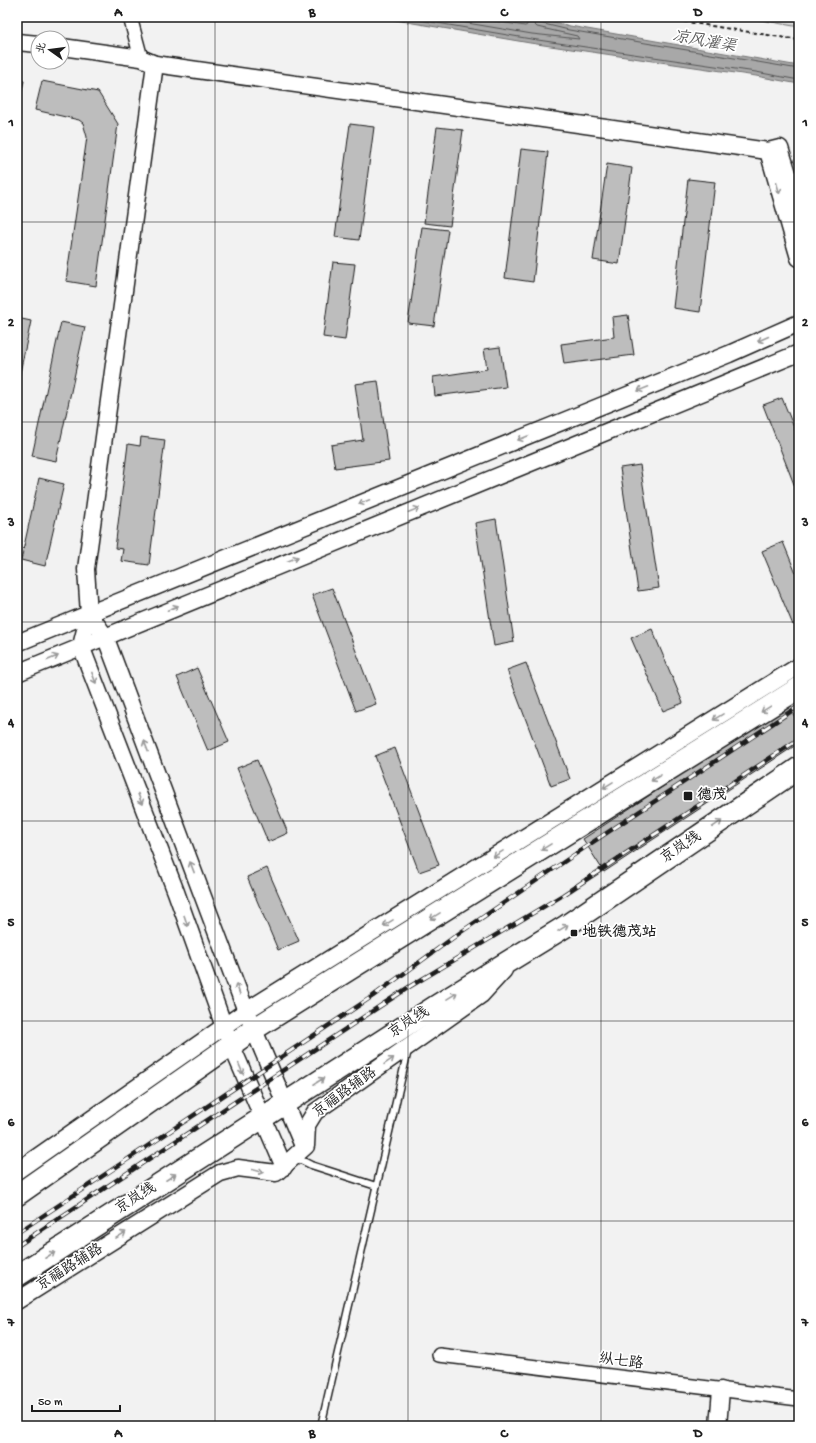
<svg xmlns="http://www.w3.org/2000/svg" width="816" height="1443" viewBox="0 0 816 1443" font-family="'Gochi Hand','LXGW WenKai TC',sans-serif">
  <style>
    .green { fill: #d2d2d2; stroke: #777 }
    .water { fill: #a8a8a8; stroke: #707070 }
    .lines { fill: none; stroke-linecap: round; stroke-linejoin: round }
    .shore { stroke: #545454; stroke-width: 1 }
    .building { fill: #bdbdbd; stroke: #1c1c1c }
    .service-casing { stroke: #1c1c1c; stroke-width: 9 }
    .minor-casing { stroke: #1c1c1c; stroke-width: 16 }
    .tertiary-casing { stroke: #1c1c1c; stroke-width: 19 }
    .trunk-casing { stroke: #1c1c1c; stroke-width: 24 }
    .path { stroke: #1c1c1c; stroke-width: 2; stroke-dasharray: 4 3; stroke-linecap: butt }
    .service { stroke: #fff; stroke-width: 6 }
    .minor { stroke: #fff; stroke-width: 13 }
    .tertiary { stroke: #fff; stroke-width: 16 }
    .trunk { stroke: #fff; stroke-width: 21 }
    .rail-casing { stroke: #1c1c1c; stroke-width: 4.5 }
    .rail { stroke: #fff; stroke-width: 3; stroke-dasharray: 9; stroke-linecap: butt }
    .oneway { stroke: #999 }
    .grid { fill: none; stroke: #1c1c1c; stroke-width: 1; stroke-opacity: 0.55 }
    .poi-dot { fill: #1c1c1c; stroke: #fff; stroke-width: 1.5 }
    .labels { text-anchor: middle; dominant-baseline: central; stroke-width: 3.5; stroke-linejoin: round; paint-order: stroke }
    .poi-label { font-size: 15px; font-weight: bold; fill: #1c1c1c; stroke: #fff; text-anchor: start }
    .street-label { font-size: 15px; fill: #1c1c1c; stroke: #fff }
    .water-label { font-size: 16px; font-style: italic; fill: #5b5b5b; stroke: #fff }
    .neatline { fill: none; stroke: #1c1c1c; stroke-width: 1.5 }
    .grid-label { font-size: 13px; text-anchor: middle; font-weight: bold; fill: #1c1c1c }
  </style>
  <rect width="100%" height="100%" fill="#f2f2f2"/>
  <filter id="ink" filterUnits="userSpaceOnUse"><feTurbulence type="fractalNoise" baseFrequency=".025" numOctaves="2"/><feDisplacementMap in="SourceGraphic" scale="8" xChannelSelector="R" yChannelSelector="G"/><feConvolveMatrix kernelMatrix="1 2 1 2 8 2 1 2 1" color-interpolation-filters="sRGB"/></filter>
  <g filter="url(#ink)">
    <polygon class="green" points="744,17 799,17 799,27"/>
    <polygon class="water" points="378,17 534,17 570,26 799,66 799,84 756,76 530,43"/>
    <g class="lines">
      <g class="shore">
        <polyline points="402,17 531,39 756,72 799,80"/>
        <polyline points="432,17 532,34 579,39 577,36 537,27 533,23 532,17"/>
        <polyline points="469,17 525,26 527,25 526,17"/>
        <polyline points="537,17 540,23 569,30 799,69"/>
      </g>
    </g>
    <g class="building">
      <polygon points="17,79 24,81 17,112"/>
      <polygon points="42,81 98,92 118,124 96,286 66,281 87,137 83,123 79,120 35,110"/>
      <polygon points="350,124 374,127 359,240 335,237"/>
      <polygon points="437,127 463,130 450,226 424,223"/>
      <polygon points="521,149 548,152 533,282 505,278"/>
      <polygon points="607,164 632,168 619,264 593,260"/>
      <polygon points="688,179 715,182 700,312 673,308"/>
      <polygon points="422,227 448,230 434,326 408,323"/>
      <polygon points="333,262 355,264 345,340 323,337"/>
      <polygon points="628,315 634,355 564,364 561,344 614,337 612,317"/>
      <polygon points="17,318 31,321 17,387"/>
      <polygon points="61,322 85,327 56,461 32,456"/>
      <polygon points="500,347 506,387 435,396 433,377 487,369 484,349"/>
      <polygon points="378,381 389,461 335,468 331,445 363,440 355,384"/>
      <polygon points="782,398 799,440 799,497 763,405"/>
      <polygon points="141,437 165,440 149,565 121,561 123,549 115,548 128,444 140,446"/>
      <polygon points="640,465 659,588 638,591 620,468"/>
      <polygon points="39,478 64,484 45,566 21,560"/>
      <polygon points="496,519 514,642 494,646 475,523"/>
      <polygon points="783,542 799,581 799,622 793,625 762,551"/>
      <polygon points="332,588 376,704 356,711 312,595"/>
      <polygon points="652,629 683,703 663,711 631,638"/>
      <polygon points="526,663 570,779 551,786 507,670"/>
      <polygon points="197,668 229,742 208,751 177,677"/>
      <polygon points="787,705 799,723 799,743 604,872 583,839"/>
      <polygon points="395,748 439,865 419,872 375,756"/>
      <polygon points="257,760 288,833 268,842 237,768"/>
      <polygon points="267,868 299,941 278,950 247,877"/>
    </g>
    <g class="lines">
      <defs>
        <g id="service">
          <polyline points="295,1157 311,1165 376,1186"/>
          <polyline points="321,1426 408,1050"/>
        </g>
        <g id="minor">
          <polyline points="130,17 141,58"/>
          <polyline points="439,1355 799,1399"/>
        </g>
        <g id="tertiary">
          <polyline points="17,42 38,44"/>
          <polyline points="62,47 141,58 155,64 768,151 780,148 799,209"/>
          <polyline points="155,64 86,569 89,614 81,646 176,892 227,1035 284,1167"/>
          <polyline points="768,151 799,258"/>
          <polyline points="89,614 105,636 246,1011 303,1146"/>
          <polyline points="17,643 729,354 799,323"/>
          <polyline points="17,673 799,353"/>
          <polyline points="17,1171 246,1011 799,666"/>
          <polyline points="17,1301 220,1173 238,1168 276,1173 306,1146 307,1125 315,1112 481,995 504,970"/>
          <polyline points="718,1426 721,1390"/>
        </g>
        <g id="trunk">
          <polyline points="17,1195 254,1029 799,688"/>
          <polyline points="17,1276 436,1006 566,926 799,768"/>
        </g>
      </defs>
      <use href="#service" class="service-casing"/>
      <use href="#minor" class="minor-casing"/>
      <use href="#tertiary" class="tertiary-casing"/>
      <use href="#trunk" class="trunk-casing"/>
      <polyline class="path" points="656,17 799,40"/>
      <use href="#service" class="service"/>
      <use href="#minor" class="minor"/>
      <use href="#tertiary" class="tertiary"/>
      <use href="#trunk" class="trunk"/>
      <defs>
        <g id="rail">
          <polyline points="17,1233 373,996 461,932 593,842 799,706"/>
          <polyline points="17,1246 409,987 563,895 799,739"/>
        </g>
      </defs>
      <use href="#rail" class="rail-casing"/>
      <use href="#rail" class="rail"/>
    </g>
    <defs><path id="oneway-shaft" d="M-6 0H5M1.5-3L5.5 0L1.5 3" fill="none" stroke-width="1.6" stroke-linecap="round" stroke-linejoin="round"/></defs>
    <g class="oneway">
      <use href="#oneway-shaft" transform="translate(778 188) rotate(74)"/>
      <use href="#oneway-shaft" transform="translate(763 339) rotate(156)"/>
      <use href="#oneway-shaft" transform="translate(643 389) rotate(158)"/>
      <use href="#oneway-shaft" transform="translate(523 438) rotate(158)"/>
      <use href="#oneway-shaft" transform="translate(364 502) rotate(158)"/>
      <use href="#oneway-shaft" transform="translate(414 510) rotate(-22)"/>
      <use href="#oneway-shaft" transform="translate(293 559) rotate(-22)"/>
      <use href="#oneway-shaft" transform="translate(173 608) rotate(-23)"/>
      <use href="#oneway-shaft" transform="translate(53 658) rotate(-23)"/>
      <use href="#oneway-shaft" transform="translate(94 678) rotate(69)"/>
      <use href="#oneway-shaft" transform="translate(766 709) rotate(148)"/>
      <use href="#oneway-shaft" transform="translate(718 717) rotate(148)"/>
      <use href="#oneway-shaft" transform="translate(146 746) rotate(-111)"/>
      <use href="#oneway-shaft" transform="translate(656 778) rotate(148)"/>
      <use href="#oneway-shaft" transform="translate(608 785) rotate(148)"/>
      <use href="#oneway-shaft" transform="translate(140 799) rotate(69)"/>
      <use href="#oneway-shaft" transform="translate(717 824) rotate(-34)"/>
      <use href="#oneway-shaft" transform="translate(546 847) rotate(148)"/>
      <use href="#oneway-shaft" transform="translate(498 854) rotate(148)"/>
      <use href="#oneway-shaft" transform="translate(192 867) rotate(-111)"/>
      <use href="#oneway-shaft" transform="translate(435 916) rotate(148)"/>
      <use href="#oneway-shaft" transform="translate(186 921) rotate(71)"/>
      <use href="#oneway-shaft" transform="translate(388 923) rotate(148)"/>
      <use href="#oneway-shaft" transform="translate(563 928) rotate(-32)"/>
      <use href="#oneway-shaft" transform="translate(238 989) rotate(-110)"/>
      <use href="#oneway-shaft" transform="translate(452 996) rotate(-32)"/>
      <use href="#oneway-shaft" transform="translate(389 1061) rotate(-35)"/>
      <use href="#oneway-shaft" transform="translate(241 1069) rotate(67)"/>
      <use href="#oneway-shaft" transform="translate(319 1081) rotate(-33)"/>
      <use href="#oneway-shaft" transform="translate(258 1171) rotate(14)"/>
      <use href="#oneway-shaft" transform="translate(171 1177) rotate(-33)"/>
      <use href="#oneway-shaft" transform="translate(121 1235) rotate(-32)"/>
      <use href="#oneway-shaft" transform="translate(50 1255) rotate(-33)"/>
    </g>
  </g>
  <path class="grid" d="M215 17V1426M408 17V1426M601 17V1426M17 222H799M17 422H799M17 622H799M17 821H799M17 1021H799M17 1221H799"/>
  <g class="poi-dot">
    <rect x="683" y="791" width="10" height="10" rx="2"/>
    <rect x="570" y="929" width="8" height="8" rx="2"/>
  </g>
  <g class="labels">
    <g class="poi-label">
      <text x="697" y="796">德茂</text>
      <text x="582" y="933">地铁德茂站</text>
    </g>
    <g class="street-label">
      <text transform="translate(681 848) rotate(-34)">京岚线</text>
      <text transform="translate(409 1023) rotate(-33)">京岚线</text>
      <text transform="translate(345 1093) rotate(-36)">京福路辅路</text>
      <text transform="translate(136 1199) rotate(-33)">京岚线</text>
      <text transform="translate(70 1268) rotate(-32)">京福路辅路</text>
      <text transform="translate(621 1362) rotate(7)">纵七路</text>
    </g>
    <g class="water-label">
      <text transform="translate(704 43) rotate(10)">凉风灌渠</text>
    </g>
  </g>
  <rect width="816" height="1443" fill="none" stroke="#fff" stroke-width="44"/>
  <g transform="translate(50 50) rotate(284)"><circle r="19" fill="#ffffff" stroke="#a4a4a4"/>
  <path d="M0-3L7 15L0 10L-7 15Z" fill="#1c1c1c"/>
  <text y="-6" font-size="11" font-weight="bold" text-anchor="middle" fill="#1c1c1c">北</text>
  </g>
  <path d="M32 1405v6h88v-6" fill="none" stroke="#1c1c1c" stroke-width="2"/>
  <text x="38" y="1405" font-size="12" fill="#1c1c1c" stroke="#ffffff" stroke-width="3" paint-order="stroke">50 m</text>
  <rect x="22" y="22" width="772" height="1399" class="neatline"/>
  <g class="grid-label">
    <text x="118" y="16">A</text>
    <text x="312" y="16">B</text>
    <text x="504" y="16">C</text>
    <text x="698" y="16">D</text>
    <text x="11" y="126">1</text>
    <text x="805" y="126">1</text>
    <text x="11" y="326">2</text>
    <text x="805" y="326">2</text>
    <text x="11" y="526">3</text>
    <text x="805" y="526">3</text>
    <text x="11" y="726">4</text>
    <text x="805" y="726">4</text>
    <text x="11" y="926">5</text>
    <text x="805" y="926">5</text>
    <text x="11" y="1126">6</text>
    <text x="805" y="1126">6</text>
    <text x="11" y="1326">7</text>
    <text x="805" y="1326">7</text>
    <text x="118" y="1437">A</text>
    <text x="312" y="1437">B</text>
    <text x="504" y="1437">C</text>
    <text x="698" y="1437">D</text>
  </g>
</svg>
